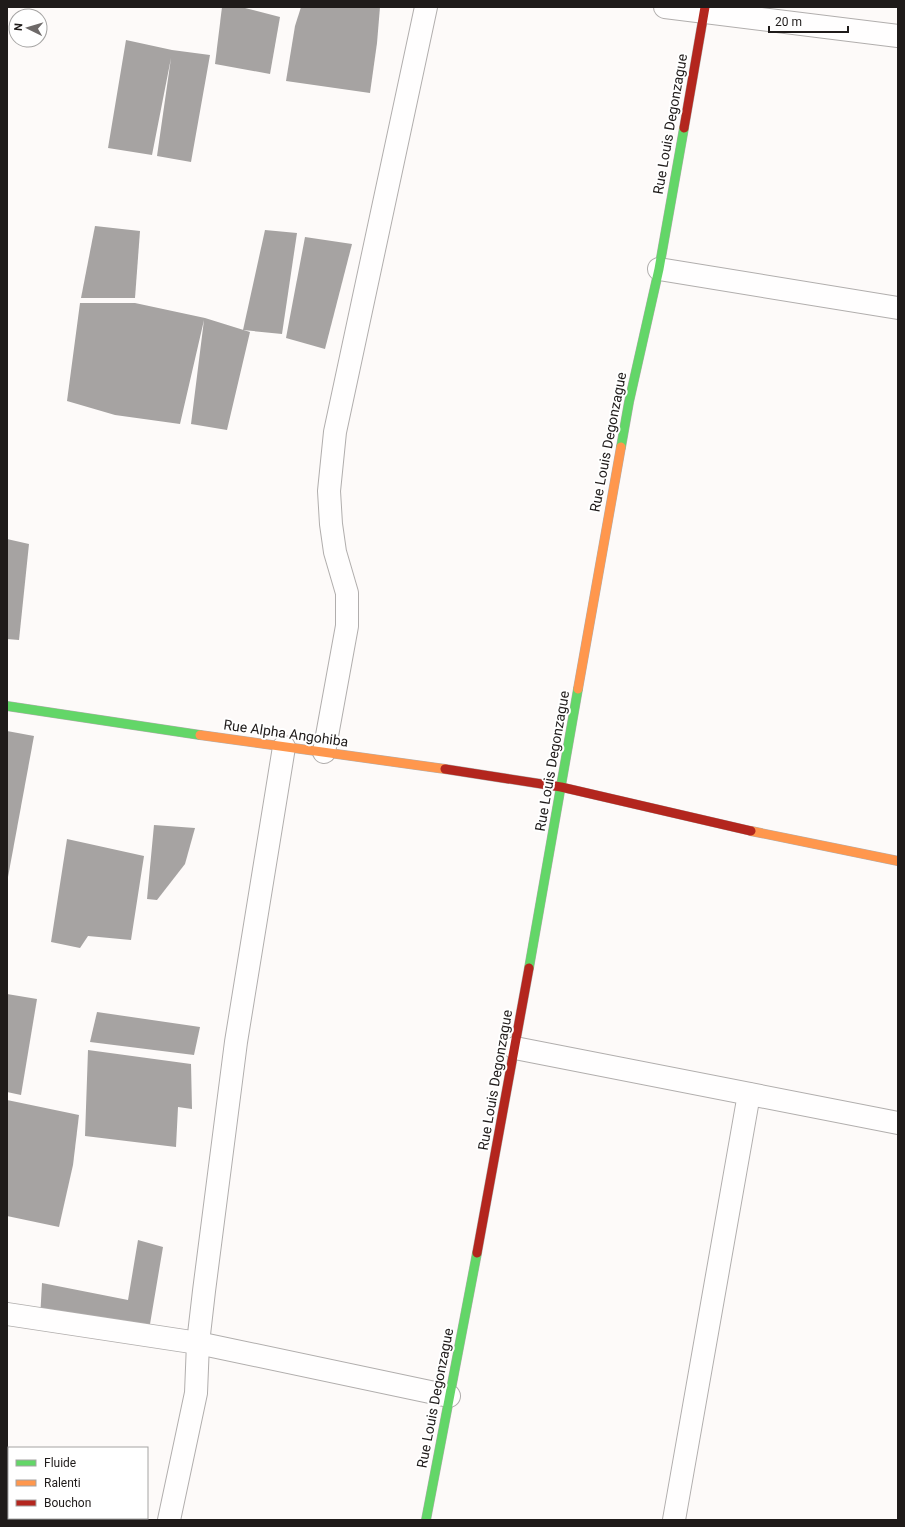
<svg xmlns="http://www.w3.org/2000/svg" width="905" height="1527" viewBox="0 0 905 1527" font-family="Roboto,sans-serif">
  <style>
    .building { fill: #a6a3a2 }
    .lines { fill: none; stroke-linecap: round; stroke-linejoin: round }
    .street-casing { stroke: #b1aead; stroke-width: 24 }
    .fast-casing { stroke: #b1aead; stroke-width: 10 }
    .slow-casing { stroke: #b1aead; stroke-width: 10 }
    .jam-casing { stroke: #b1aead; stroke-width: 10 }
    .street { stroke: #fffefe; stroke-width: 22 }
    .fast { stroke: #63d668; stroke-width: 9 }
    .slow { stroke: #ff974d; stroke-width: 9 }
    .jam { stroke: #b3261e; stroke-width: 9 }
    .labels { text-anchor: middle; dominant-baseline: central; stroke-width: 4; stroke-linejoin: round; paint-order: stroke }
    .street-label { font-size: 14px; fill: #1f1b1a; stroke: #fff }
  </style>
  <rect width="100%" height="100%" fill="#fdfaf9"/>
  <g class="building">
    <polygon points="222,7 241,7 280,17 270,74 215,64"/>
    <polygon points="301,7 380,7 377,43 370,93 286,81 295,26"/>
    <polygon points="126,40 172,50 210,55 191,162 157,156 171,58 152,155 108,148"/>
    <polygon points="95,226 140,231 135,298 81,298"/>
    <polygon points="265,230 297,233 282,334 243,330"/>
    <polygon points="305,237 352,244 325,349 286,338"/>
    <polygon points="80,303 135,303 205,318 250,332 227,430 191,424 204,320 180,424 115,415 67,401"/>
    <polygon points="7,539 29,544 19,640 7,639"/>
    <polygon points="7,731 34,736 8,877 7,877"/>
    <polygon points="154,825 195,828 185,864 157,900 147,899"/>
    <polygon points="67,839 144,856 131,940 88,936 80,948 51,942"/>
    <polygon points="7,994 37,999 21,1095 7,1092"/>
    <polygon points="97,1012 200,1027 194,1055 90,1042"/>
    <polygon points="88,1050 191,1064 192,1109 178,1107 176,1147 85,1136"/>
    <polygon points="7,1100 79,1115 73,1165 59,1227 7,1216"/>
    <polygon points="138,1240 163,1247 148,1336 40,1319 42,1283 128,1300"/>
  </g>
  <g class="lines">
    <defs>
      <g id="street">
        <polyline points="665,7 898,36"/>
        <polyline points="659,269 898,308"/>
        <polyline points="324,752 347,626 347,593 335,552 331,524 329,491 335,432 426,7"/>
        <polyline points="515,1048 898,1123"/>
        <polyline points="7,1314 198,1343 449,1396"/>
        <polyline points="169,1520 196,1393 198,1343 204,1291 236,1042 284,747"/>
        <polyline points="674,1520 749,1094"/>
      </g>
      <g id="fast">
        <polyline points="621,447 629,402 659,269 684,128"/>
        <polyline points="7,706 200,735"/>
        <polyline points="529,968 578,689"/>
        <polyline points="426,1520 477,1253"/>
      </g>
      <g id="slow">
        <polyline points="578,689 621,447"/>
        <polyline points="200,735 445,769"/>
        <polyline points="751,831 898,861"/>
      </g>
      <g id="jam">
        <polyline points="684,128 705,7"/>
        <polyline points="445,769 561,787 751,831"/>
        <polyline points="477,1253 529,968"/>
      </g>
    </defs>
    <use href="#street" class="street-casing"/>
    <use href="#fast" class="fast-casing"/>
    <use href="#slow" class="slow-casing"/>
    <use href="#jam" class="jam-casing"/>
    <use href="#street" class="street"/>
    <use href="#fast" class="fast"/>
    <use href="#slow" class="slow"/>
    <use href="#jam" class="jam"/>
  </g>
  <g class="labels">
    <g class="street-label">
      <text transform="translate(670 124) rotate(-80)">Rue Louis Degonzague</text>
      <text transform="translate(608 442) rotate(-79)">Rue Louis Degonzague</text>
      <text transform="translate(286 733) rotate(8)">Rue Alpha Angohiba</text>
      <text transform="translate(552 761) rotate(-80)">Rue Louis Degonzague</text>
      <text transform="translate(495 1080) rotate(-80)">Rue Louis Degonzague</text>
      <text transform="translate(435 1398) rotate(-79)">Rue Louis Degonzague</text>
    </g>
  </g>
  <rect width="905" height="1527" fill="none" stroke="#1f1b1a" stroke-width="16"/>
  <rect x="8" y="1447" width="140" height="72" fill="#ffffff" stroke="#a5a4a3"/>
  <rect x="16" y="1460" width="20" height="6" fill="#63d668" stroke="#a5a4a3"/>
  <text x="44" y="1467" font-size="12" fill="#1f1b1a">Fluide</text>
  <rect x="16" y="1480" width="20" height="6" fill="#ff974d" stroke="#a5a4a3"/>
  <text x="44" y="1487" font-size="12" fill="#1f1b1a">Ralenti</text>
  <rect x="16" y="1500" width="20" height="6" fill="#b3261e" stroke="#a5a4a3"/>
  <text x="44" y="1507" font-size="12" fill="#1f1b1a">Bouchon</text>
  <g transform="translate(28 28) rotate(275)"><circle r="19" fill="#ffffff" stroke="#a5a4a3"/>
  <path d="M0-3L7 15L0 10L-7 15Z" fill="#6d6968"/>
  <text y="-6" font-size="11" font-weight="bold" text-anchor="middle" fill="#1f1b1a">N</text>
  </g>
  <path d="M769 26v6h79v-6" fill="none" stroke="#1f1b1a" stroke-width="2"/>
  <text x="775" y="26" font-size="12" fill="#1f1b1a" stroke="#ffffff" stroke-width="3" paint-order="stroke">20 m</text>
</svg>
